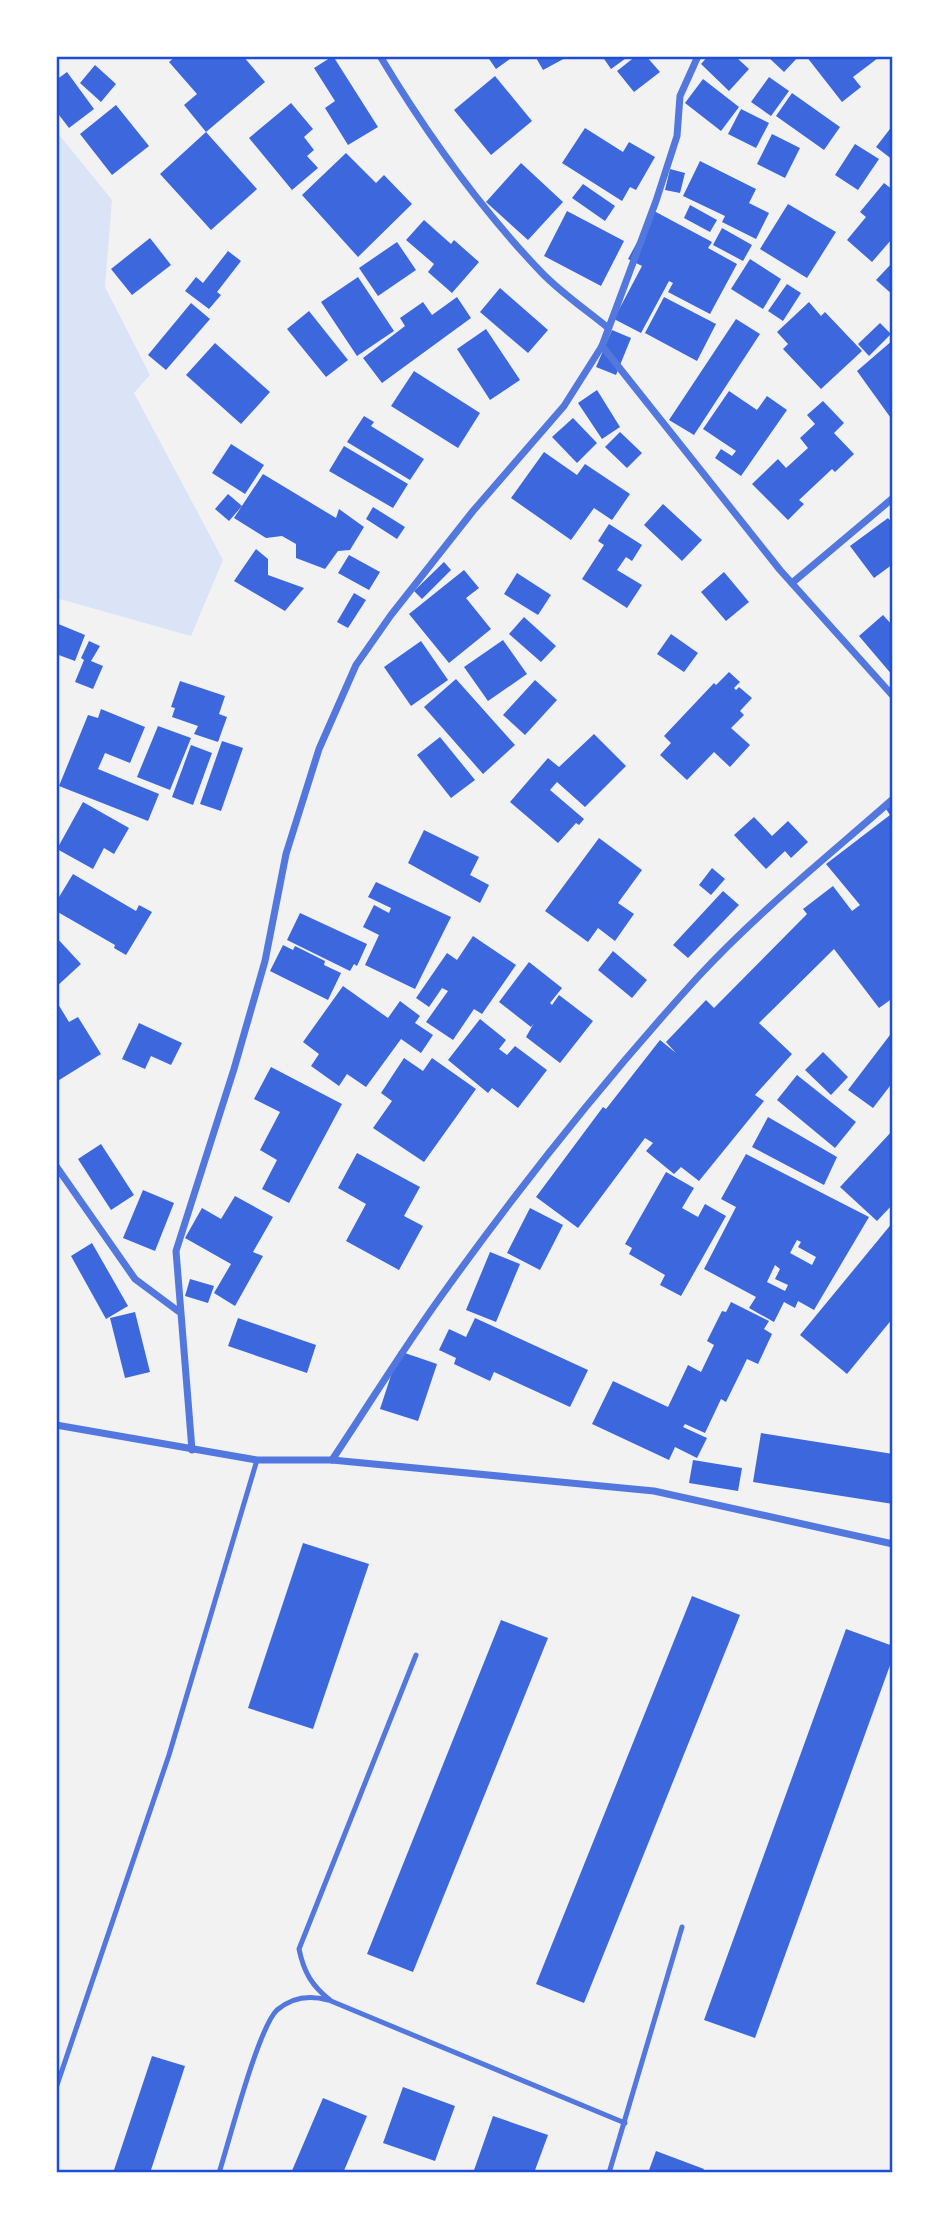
<svg xmlns="http://www.w3.org/2000/svg" width="949" height="2229" viewBox="0 0 949 2229" font-family="Lora,serif">
  <style>
    .green { fill: #dbe4f7 }
    .building { fill: #3d67dc; fill-rule: evenodd }
    .lines { fill: none; stroke-linecap: round; stroke-linejoin: round }
    .service { stroke: #5277de; stroke-width: 5 }
    .minor { stroke: #5277de; stroke-width: 7 }
    .neatline { fill: none; stroke: #1d4ed8; stroke-width: 2.5 }
  </style>
  <rect width="100%" height="100%" fill="#f2f2f2"/>
  <polygon class="green" points="56,131 112,200 105,287 150,375 134,393 223,560 191,636 56,598"/>
  <g class="building">
    <polygon points="176,56 243,56 265,82 206,132 184,105 197,94 169,62"/>
    <polygon points="333,56 378,127 348,145 325,108 335,101 314,68"/>
    <polygon points="487,56 514,56 496,69"/>
    <polygon points="535,56 569,56 543,70"/>
    <polygon points="602,56 629,56 611,69"/>
    <polygon points="636,56 646,56 660,72 634,92 617,71"/>
    <polygon points="708,56 739,56 737,58 749,69 729,91 701,64"/>
    <polygon points="767,56 799,56 784,72"/>
    <polygon points="806,56 876,56 878,58 853,77 861,87 842,102"/>
    <polygon points="95,65 116,84 101,102 80,83"/>
    <polygon points="67,72 94,109 69,128 56,111 56,80"/>
    <polygon points="495,76 532,121 491,155 454,110"/>
    <polygon points="769,77 789,91 771,116 751,102"/>
    <polygon points="703,79 739,107 721,131 685,103"/>
    <polygon points="792,93 840,127 824,150 776,116"/>
    <polygon points="291,103 313,129 304,137 314,150 307,156 318,168 292,190 249,138"/>
    <polygon points="116,105 149,146 112,175 80,134"/>
    <polygon points="741,109 769,123 756,148 728,134"/>
    <polygon points="893,125 893,160 876,147"/>
    <polygon points="585,128 623,152 629,142 655,157 636,190 630,187 622,201 562,163"/>
    <polygon points="206,132 257,189 211,230 160,174"/>
    <polygon points="772,134 800,148 785,178 757,164"/>
    <polygon points="855,144 879,159 858,190 835,175"/>
    <polygon points="346,153 376,183 384,175 412,204 358,257 302,195"/>
    <polygon points="700,161 756,189 749,203 769,213 756,239 722,222 725,216 683,196"/>
    <polygon points="521,163 563,202 528,240 486,202"/>
    <polygon points="670,169 685,173 680,193 665,190"/>
    <polygon points="884,183 893,190 893,242 891,240 872,262 847,240 866,217 860,212"/>
    <polygon points="583,184 615,206 605,221 572,198"/>
    <polygon points="788,204 836,232 807,278 760,249"/>
    <polygon points="690,205 717,220 710,232 684,218"/>
    <polygon points="567,211 624,241 601,286 544,256"/>
    <polygon points="654,211 712,242 708,248 737,264 710,314 668,292 673,283 669,281 641,333 614,319 642,266 628,259"/>
    <polygon points="424,220 451,244 454,240 479,262 452,293 428,272 434,264 406,240"/>
    <polygon points="722,228 752,245 743,261 713,245"/>
    <polygon points="150,238 171,265 132,295 111,269"/>
    <polygon points="397,242 416,270 378,296 359,268"/>
    <polygon points="228,251 241,261 217,292 221,295 209,309 185,291 196,277 203,283"/>
    <polygon points="750,259 781,279 763,309 731,289"/>
    <polygon points="893,262 893,295 876,280"/>
    <polygon points="358,277 394,331 357,356 321,302"/>
    <polygon points="787,284 801,293 783,321 768,311"/>
    <polygon points="500,288 548,330 528,353 480,312"/>
    <polygon points="457,297 471,318 382,383 363,358 405,326 400,318 423,302 432,315"/>
    <polygon points="664,297 716,324 697,361 645,333"/>
    <polygon points="809,302 821,316 825,312 862,351 821,389 783,349 788,344 777,332"/>
    <polygon points="191,303 210,319 166,370 148,355"/>
    <polygon points="309,311 348,360 326,377 287,329"/>
    <polygon points="736,319 760,334 694,435 669,420"/>
    <polygon points="880,323 891,334 869,356 858,344"/>
    <polygon points="486,329 520,380 490,400 457,349"/>
    <polygon points="612,330 631,338 616,375 596,367"/>
    <polygon points="893,340 893,421 857,371"/>
    <polygon points="215,343 270,392 241,424 186,375"/>
    <polygon points="414,371 480,413 458,448 391,406"/>
    <polygon points="597,390 620,427 602,439 578,403"/>
    <polygon points="729,391 757,410 767,396 787,410 741,476 715,458 721,449 732,456 736,451 703,429"/>
    <polygon points="823,401 844,423 834,433 854,454 835,472 832,469 799,500 804,504 788,520 752,484 778,459 786,468 808,448 800,438 815,424 807,415"/>
    <polygon points="364,416 374,422 371,426 424,459 410,480 347,442"/>
    <polygon points="573,418 597,443 577,463 552,437"/>
    <polygon points="620,432 642,453 627,468 605,447"/>
    <polygon points="231,444 264,465 245,494 212,473"/>
    <polygon points="344,446 408,484 393,508 329,471"/>
    <polygon points="544,452 577,475 585,464 630,494 612,520 594,508 571,540 511,498"/>
    <polygon points="263,474 336,518 339,509 364,527 350,550 338,551 325,569 296,558 296,544 282,536 266,538 234,518"/>
    <polygon points="228,494 242,506 229,521 215,509"/>
    <polygon points="663,504 702,540 682,561 644,525"/>
    <polygon points="373,507 405,527 397,539 366,519"/>
    <polygon points="888,518 893,524 893,564 874,578 850,546"/>
    <polygon points="609,524 642,545 632,561 626,557 617,570 642,585 627,608 582,579 604,545 598,541"/>
    <polygon points="256,549 268,559 268,575 304,588 285,611 234,581"/>
    <polygon points="349,555 380,572 369,590 338,573"/>
    <polygon points="444,562 451,570 422,599 414,591"/>
    <polygon points="464,570 479,588 466,598 491,629 449,663 409,614"/>
    <polygon points="724,572 749,602 726,621 701,592"/>
    <polygon points="517,573 551,595 538,615 504,594"/>
    <polygon points="354,593 366,600 348,628 337,622"/>
    <polygon points="883,615 893,626 893,676 859,636"/>
    <polygon points="524,617 556,646 541,662 509,634"/>
    <polygon points="56,623 85,635 75,661 56,654"/>
    <polygon points="671,634 698,653 684,672 657,654"/>
    <polygon points="503,640 527,674 488,701 464,667"/>
    <polygon points="89,641 100,646 91,661 103,666 93,689 75,682 84,660 81,658"/>
    <polygon points="421,641 448,680 411,706 384,667"/>
    <polygon points="729,672 740,682 734,688 736,690 739,687 752,698 740,711 744,715 731,728 750,745 730,767 714,752 687,780 660,755 671,743 664,736 714,683 716,685"/>
    <polygon points="456,679 515,745 483,774 424,707"/>
    <polygon points="535,680 557,700 525,735 503,715"/>
    <polygon points="180,681 225,696 219,714 227,717 218,742 194,734 198,726 172,717 175,708 171,707"/>
    <polygon points="101,709 145,727 130,763 105,753 98,769 159,794 148,821 59,786 88,715 98,718"/>
    <polygon points="158,726 191,738 170,790 137,777"/>
    <polygon points="594,734 626,766 585,807 557,782 550,790 584,819 579,825 576,823 558,843 510,802 548,758 559,767"/>
    <polygon points="440,737 475,780 451,798 417,755"/>
    <polygon points="222,741 243,748 221,811 200,804"/>
    <polygon points="191,745 212,753 193,805 172,797"/>
    <polygon points="83,802 129,828 114,854 104,848 93,869 57,849"/>
    <polygon points="893,804 893,998 879,1008 834,949 759,1023 792,1054 755,1095 764,1101 699,1181 681,1167 674,1174 646,1151 653,1143 645,1138 578,1228 536,1197 603,1107 606,1109 660,1040 676,1053 666,1042 706,1000 714,1008 807,914 803,909 833,886 852,911 860,905 826,864 890,815 886,809"/>
    <polygon points="754,817 772,836 788,821 808,842 791,858 785,851 766,869 734,835"/>
    <polygon points="424,830 479,857 470,875 489,885 480,903 408,863"/>
    <polygon points="599,838 642,870 618,903 634,914 615,941 598,928 588,942 545,911"/>
    <polygon points="712,868 725,879 711,895 699,885"/>
    <polygon points="73,874 136,911 139,905 152,912 126,955 114,948 115,945 56,911 56,902"/>
    <polygon points="376,882 451,917 415,989 365,965 379,935 363,927 374,905 389,913 391,908 368,897"/>
    <polygon points="723,891 739,905 688,958 673,945"/>
    <polygon points="300,913 367,944 357,966 354,964 350,971 287,940"/>
    <polygon points="473,936 516,965 482,1014 474,1009 453,1040 426,1022 448,991 442,988 429,1007 416,998 447,953 457,960"/>
    <polygon points="56,937 81,964 56,987"/>
    <polygon points="283,945 293,950 295,946 325,961 324,965 341,973 328,1000 270,971"/>
    <polygon points="613,951 647,980 632,998 598,970"/>
    <polygon points="529,962 562,988 550,1003 552,1005 559,995 593,1021 560,1063 526,1037 534,1023 531,1027 499,1002"/>
    <polygon points="343,986 388,1018 400,1001 420,1016 415,1023 433,1035 421,1053 401,1039 366,1087 347,1074 339,1086 311,1066 319,1054 303,1042"/>
    <polygon points="58,1004 69,1022 78,1017 101,1054 56,1082"/>
    <polygon points="480,1019 506,1040 499,1049 507,1055 515,1046 547,1070 518,1108 492,1088 488,1093 448,1060"/>
    <polygon points="139,1023 182,1043 171,1065 151,1056 145,1069 122,1059"/>
    <polygon points="893,1031 893,1082 873,1108 848,1090"/>
    <polygon points="823,1052 848,1077 831,1095 805,1070"/>
    <polygon points="404,1058 423,1071 432,1058 476,1089 424,1162 373,1128 392,1101 381,1093"/>
    <polygon points="271,1067 342,1104 289,1203 262,1189 277,1160 260,1150 280,1112 254,1099"/>
    <polygon points="797,1075 856,1122 835,1148 777,1100"/>
    <polygon points="768,1117 837,1157 824,1185 752,1147"/>
    <polygon points="893,1130 893,1204 877,1221 840,1187"/>
    <polygon points="101,1144 134,1195 111,1210 78,1159"/>
    <polygon points="357,1153 420,1187 404,1216 423,1226 399,1270 346,1241 366,1204 338,1188"/>
    <path d="M746 1154 869 1217 814 1310 798 1301 795 1308 784 1302 774 1322 749 1308 756 1297 704 1269 736 1207 721 1199ZM797 1240 801 1242 798 1247 816 1257 812 1265 790 1253ZM775 1265 780 1269 775 1279 788 1285 785 1291 767 1282Z"/>
    <polygon points="666,1172 694,1188 682,1208 698,1217 705,1204 726,1216 681,1296 660,1285 665,1275 629,1254 632,1248 625,1244"/>
    <polygon points="143,1190 174,1203 155,1251 123,1238"/>
    <polygon points="235,1196 273,1217 253,1252 263,1256 235,1306 214,1293 231,1264 185,1238 202,1208 221,1219"/>
    <polygon points="530,1208 563,1225 540,1270 507,1253"/>
    <polygon points="893,1222 893,1318 847,1374 800,1335"/>
    <polygon points="92,1243 128,1306 106,1319 71,1256"/>
    <polygon points="490,1252 520,1264 496,1322 466,1310"/>
    <polygon points="190,1279 214,1286 208,1303 185,1296"/>
    <polygon points="731,1302 769,1321 764,1329 772,1334 758,1364 747,1359 726,1402 721,1399 705,1433 685,1424 683,1427 707,1438 697,1458 675,1447 669,1460 592,1424 613,1381 668,1407 688,1365 701,1372 714,1345 707,1341 722,1311 726,1312"/>
    <polygon points="135,1312 150,1372 125,1378 110,1318"/>
    <polygon points="238,1318 316,1345 307,1373 228,1346"/>
    <polygon points="475,1318 588,1370 570,1407 494,1372 490,1381 454,1364 456,1358 439,1350 449,1329 466,1337"/>
    <polygon points="399,1351 437,1364 418,1421 380,1409"/>
    <polygon points="761,1433 893,1454 893,1504 753,1482"/>
    <polygon points="693,1460 742,1468 738,1491 689,1483"/>
    <polygon points="303,1543 369,1564 313,1729 248,1708"/>
    <polygon points="692,1596 740,1615 584,2003 536,1984"/>
    <polygon points="501,1620 548,1638 413,1972 367,1954"/>
    <polygon points="846,1629 893,1646 893,1657 755,2038 704,2020"/>
    <polygon points="152,2056 185,2066 150,2173 113,2173"/>
    <polygon points="403,2087 455,2106 435,2161 383,2143"/>
    <polygon points="323,2098 367,2116 343,2173 291,2173"/>
    <polygon points="493,2116 548,2135 534,2173 473,2173"/>
    <polygon points="656,2151 704,2169 702,2173 648,2173"/>
  </g>
  <g class="lines">
    <g class="service">
      <path d="M416 1655 299 1949C304 1973 312 1986 331 2001L625 2123"/>
      <polyline points="56,2088 169,1755 257,1460"/>
      <path d="M219 2173C229 2142 258 2028 277 2010 292 1997 310 1995 328 2000"/>
      <polyline points="609,2173 682,1927"/>
    </g>
    <g class="minor">
      <path d="M380 56C425 131 480 208 541 272 560 292 585 309 607 327"/>
      <polyline points="602,346 780,570 893,696"/>
      <polyline points="792,583 893,498"/>
      <polyline points="56,1166 135,1279 178,1311"/>
      <polyline points="56,1425 257,1460 332,1460 654,1491 893,1544"/>
      <polyline points="192,1450 176,1251 234,1069 265,961 286,854 319,749 356,665 391,615 473,511 564,406 602,346 656,201 677,136 680,96 698,56"/>
      <path d="M332 1460C370 1403 406 1344 447 1288 524 1181 608 1076 697 978 757 913 827 857 893 799"/>
    </g>
  </g>
  <rect width="949" height="2229" fill="none" stroke="#ffffff" stroke-width="116"/>
  <rect x="58" y="58" width="833" height="2113" class="neatline"/>
</svg>
